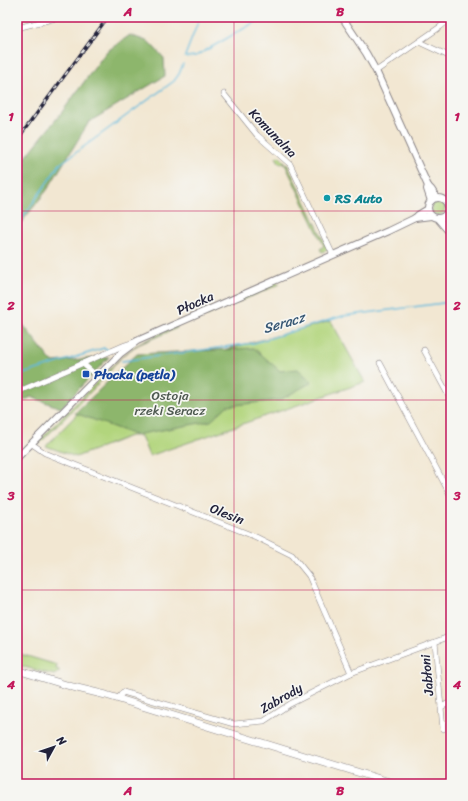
<svg xmlns="http://www.w3.org/2000/svg" width="468" height="801" viewBox="0 0 468 801" font-family="Sriracha,sans-serif">
  <style>
    .green { fill: #b2d57d; stroke: #6a7c5c }
    .forest { fill: #8db66c; stroke: #586c54 }
    .lines { fill: none; stroke-linecap: round; stroke-linejoin: round }
    .stream { stroke: #5fbadd; stroke-width: 1.5 }
    .minor-casing { stroke: #8a8486; stroke-width: 6 }
    .tertiary-casing { stroke: #8a8486; stroke-width: 8 }
    .secondary-casing { stroke: #8a8486; stroke-width: 8 }
    .minor { stroke: #fff; stroke-width: 5 }
    .tertiary { stroke: #fff; stroke-width: 6 }
    .secondary { stroke: #fff; stroke-width: 7 }
    .rail-casing { stroke: #22223b; stroke-width: 3 }
    .rail { stroke: #f6f6f2; stroke-width: 1.5; stroke-dasharray: 4.5; stroke-linecap: butt }
    .grid { fill: none; stroke: #c2185b; stroke-width: 1; stroke-opacity: 0.55 }
    .culture-dot { fill: #0f9aa8; stroke: #f6f6f2; stroke-width: 1.5 }
    .transit-dot { fill: #1a4fb4; stroke: #f6f6f2; stroke-width: 1.5 }
    .labels { text-anchor: middle; dominant-baseline: central; stroke-width: 3.5; stroke-linejoin: round; paint-order: stroke }
    .street-label { font-size: 13px; fill: #22223b; stroke: #f6f6f2 }
    .culture-label { font-size: 13px; font-weight: bold; fill: #0d838f; stroke: #f6f6f2; text-anchor: start }
    .transit-label { font-size: 13px; font-weight: bold; fill: #164399; stroke: #f6f6f2; text-anchor: start }
    .park-label { font-size: 13px; fill: #4d584f; stroke: #f6f6f2 }
    .water-label { font-size: 14px; font-style: italic; fill: #375774; stroke: #f6f6f2 }
    .neatline { fill: none; stroke: #c2185b; stroke-width: 1.5 }
    .grid-label { font-size: 13px; text-anchor: middle; font-weight: bold; fill: #c2185b }
  </style>
  <rect width="100%" height="100%" fill="#f6f6f2"/>
  <filter id="ink" filterUnits="userSpaceOnUse"><feTurbulence type="fractalNoise" baseFrequency=".025" numOctaves="2"/><feDisplacementMap in="SourceGraphic" scale="8" xChannelSelector="R" yChannelSelector="G"/><feConvolveMatrix kernelMatrix="1 2 1 2 8 2 1 2 1" color-interpolation-filters="sRGB"/></filter>
  <filter id="wash" filterUnits="userSpaceOnUse"><feTurbulence type="fractalNoise" baseFrequency=".012" numOctaves="4" result="noise"/><feDisplacementMap in="SourceGraphic" scale="16" xChannelSelector="R" yChannelSelector="G"/><feGaussianBlur stdDeviation="0.9" result="paint"/><feColorMatrix in="noise" values="0 0 0 0 0 0 0 0 0 0 0 0 0 0 0 0 0 1.4 0 .05"/><feComposite in="paint" operator="in"/></filter>
  <g filter="url(#wash)">
    <rect width="100%" height="100%" fill="#f2e7d2"/>
    <g class="green">
      <polygon points="279,156 287,164 328,249 322,252 320,249 324,246 284,162 280,164 276,157"/>
      <circle cx="438" cy="208" r="7"/>
      <polygon points="276,282 280,284 192,322 193,319"/>
      <polygon points="331,321 365,382 149,456 141,436 130,436 76,457 46,446 119,371 131,361 209,354"/>
      <path d="M176 326 177 328 135 346 121 357 106 376 38 445 40 440 122 356C139 342 157 335 176 326Z"/>
      <polygon points="17,653 57,665 56,669 59,670 59,672 54,675 17,665"/>
    </g>
    <g class="forest">
      <polygon points="130,35 149,42 164,58 165,76 89,122 47,190 17,228 17,168 62,112 106,52"/>
      <polygon points="17,317 52,362 109,357 61,408 31,397 17,404"/>
      <polygon points="254,348 280,371 298,369 312,382 280,400 227,406 211,421 135,435 75,413 137,354"/>
    </g>
    <g class="lines">
      <g class="stream">
        <polyline points="185,56 200,17"/>
        <polyline points="185,57 196,56 264,17"/>
        <polyline points="17,226 60,164 174,81 179,74 183,64"/>
        <polyline points="122,361 254,343 343,316 451,302"/>
        <polyline points="17,374 23,374 104,348 109,350"/>
      </g>
    </g>
  </g>
  <g filter="url(#ink)">
    <g class="lines">
      <defs>
        <g id="minor">
          <polyline points="17,28 60,17"/>
          <polyline points="419,42 451,57"/>
          <polyline points="376,71 440,27 450,19 451,17"/>
          <polyline points="224,94 257,135 290,164 333,255"/>
          <polyline points="424,350 451,400"/>
          <polyline points="82,363 98,377"/>
          <polyline points="380,363 451,496"/>
          <polyline points="17,392 125,345 134,342"/>
          <polyline points="32,444 45,453 256,537 292,555 309,576 351,673"/>
          <polyline points="435,642 443,729"/>
          <polyline points="118,699 123,692 234,724 264,721 290,704 351,673 451,636"/>
          <polyline points="441,707 451,702"/>
        </g>
        <g id="tertiary">
          <polyline points="342,17 366,53 376,71 428,186 431,189 437,198"/>
          <polyline points="428,186 427,189 431,201"/>
          <circle cx="438" cy="208" r="10"/>
          <polyline points="445,216 450,233"/>
          <polyline points="415,218 431,216"/>
          <polyline points="438,219 451,234"/>
          <polyline points="17,458 121,353 137,341 388,231 415,218 418,215 428,209"/>
        </g>
        <polyline id="secondary" points="17,670 73,687 106,695 396,784"/>
      </defs>
      <use href="#minor" class="minor-casing"/>
      <use href="#tertiary" class="tertiary-casing"/>
      <use href="#secondary" class="secondary-casing"/>
      <use href="#minor" class="minor"/>
      <use href="#tertiary" class="tertiary"/>
      <use href="#secondary" class="secondary"/>
      <defs>
        <polyline id="rail" points="17,140 108,17"/>
      </defs>
      <use href="#rail" class="rail-casing"/>
      <use href="#rail" class="rail"/>
    </g>
  </g>
  <path class="grid" d="M234 17V784M17 211H451M17 400H451M17 590H451"/>
  <circle class="culture-dot" cx="327" cy="198" r="4"/>
  <rect class="transit-dot" x="82" y="370" width="8" height="8" rx="2"/>
  <g class="labels">
    <g class="street-label">
      <text transform="translate(273 133) rotate(46)">Komunalna</text>
      <text transform="translate(195 303) rotate(-24)">Płocka</text>
      <text transform="translate(227 514) rotate(22)">Olesin</text>
      <text transform="translate(427 675) rotate(-95)">Jabłoni</text>
      <text transform="translate(281 698) rotate(-30)">Zabrody</text>
    </g>
    <g class="culture-label">
      <text x="335" y="198">RS Auto</text>
    </g>
    <g class="transit-label">
      <text x="94" y="374">Płocka (pętla)</text>
    </g>
    <g class="park-label">
      <text x="170" y="395">Ostoja<tspan x="170" dy="15">rzeki Seracz</tspan></text>
    </g>
    <g class="water-label">
      <text transform="translate(284 323) rotate(-16)">Seracz</text>
    </g>
  </g>
  <rect width="468" height="801" fill="none" stroke="#f6f6f2" stroke-width="44"/>
  <g transform="translate(54 747) rotate(50)" stroke="#f6f6f2" stroke-width="3" paint-order="stroke">
  <path d="M0-3L7 15L0 10L-7 15Z" fill="#22223b"/>
  <text y="-6" font-size="11" font-weight="bold" text-anchor="middle" fill="#22223b">N</text>
  </g>
  <rect x="22" y="22" width="424" height="757" class="neatline"/>
  <g class="grid-label">
    <text x="128" y="16">A</text>
    <text x="340" y="16">B</text>
    <text x="11" y="121">1</text>
    <text x="457" y="121">1</text>
    <text x="11" y="310">2</text>
    <text x="457" y="310">2</text>
    <text x="11" y="500">3</text>
    <text x="457" y="500">3</text>
    <text x="11" y="689">4</text>
    <text x="457" y="689">4</text>
    <text x="128" y="795">A</text>
    <text x="340" y="795">B</text>
  </g>
</svg>
